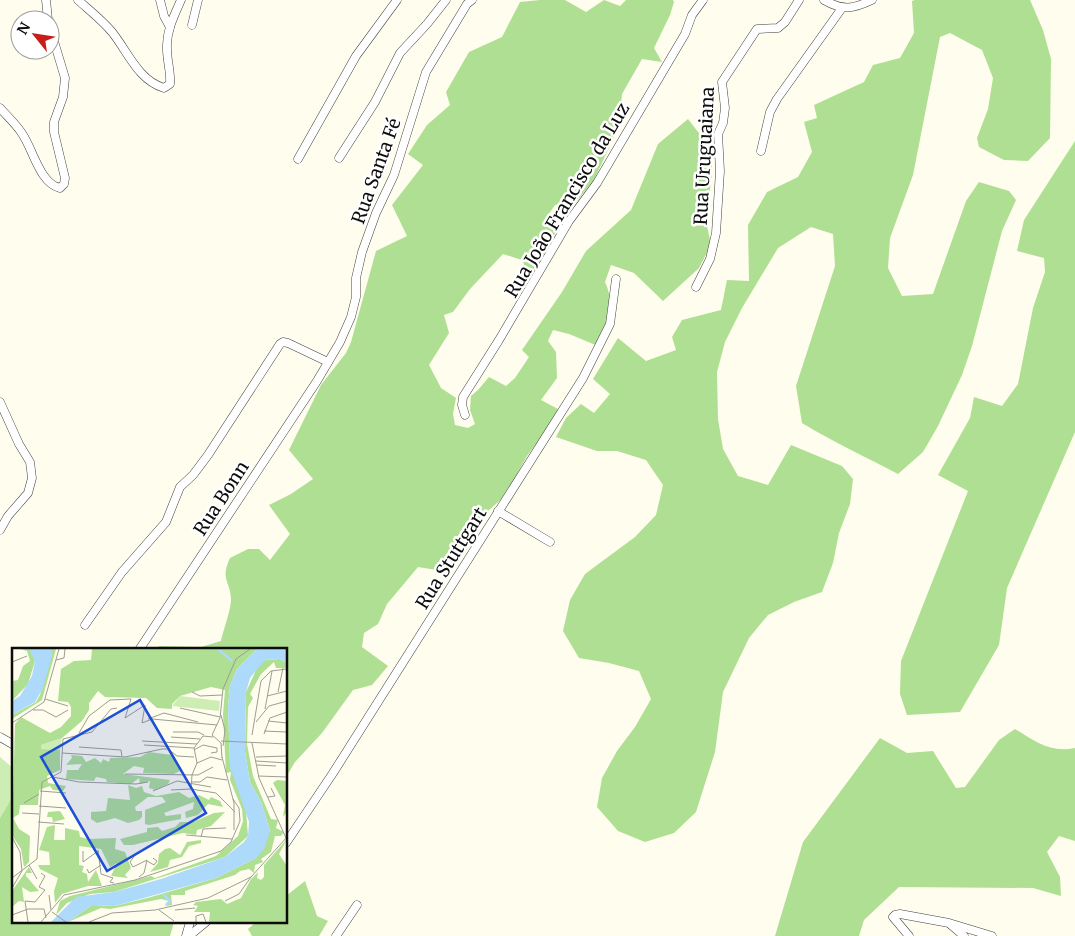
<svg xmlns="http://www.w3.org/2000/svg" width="1075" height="936" viewBox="0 0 1075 936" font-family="Merriweather,serif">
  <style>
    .green { fill: #cdedb4 }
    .forest { fill: #afdf92 }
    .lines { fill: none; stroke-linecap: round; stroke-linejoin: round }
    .minor-casing { stroke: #404040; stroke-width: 9 }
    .minor { stroke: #fff; stroke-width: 8 }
    .labels { text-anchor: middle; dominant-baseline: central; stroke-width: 5; stroke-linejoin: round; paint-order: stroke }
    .street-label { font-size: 18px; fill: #0d0d0d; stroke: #fff }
    .inset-river { fill: none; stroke: #add9fb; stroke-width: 2.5 }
    .inset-road { fill: none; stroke: #9e9d93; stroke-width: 1 }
    .view { fill: #1d4ed8; fill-opacity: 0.15; stroke: #1d4ed8; stroke-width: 2.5 }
    .inset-edge { fill: none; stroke: #0d0d0d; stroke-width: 2.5 }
  </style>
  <rect width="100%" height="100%" fill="#fffded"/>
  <polygon class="green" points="0,757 14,769 14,794 0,818"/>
  <g class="forest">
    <path d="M540 0H565L586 12 604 0 620 6 626 0H673L674 2 670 15 654 48 662 62 642 59 622 94 620 115 613 139 595 178 574 205H555L546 218 558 228 531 279 522 260 503 254 470 289 453 312 444 315 449 333 429 365 441 388 456 398 453 414 455 425 468 428 475 424 470 410 471 396 478 390 489 377 506 386 515 378 529 357 522 350 562 292 586 251 631 210 658 144 688 119 712 150V173L706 221 711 245 699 268 663 301 634 273 611 265 605 282C616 306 608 323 598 346L569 334 553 330 548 341 556 352 557 378 541 400 558 409 548 428 527 456 504 497 489 510 474 540 449 572 418 567 387 604 378 624 364 633 362 647 388 666 372 685 353 690 322 733 295 762 286 777V650H156L159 646 201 647 221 641C223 631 231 610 231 599 230 580 220 580 230 558L248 549H259L270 560 290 534 269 505 291 494 313 479 289 450 321 385 346 353 351 342 376 251 407 236 392 205 423 165 408 154 427 125 450 105 446 92 469 52 502 37 520 2Z"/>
    <path d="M915 0H1030L1043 30 1051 59 1050 138 1028 161 1004 160 979 147 977 138 988 109 993 78 982 50 950 33 940 37 913 175 890 238 888 268 902 296 933 294 966 201 979 182 1009 191 1016 200 1002 231 972 346 962 375 938 426 923 452 898 474C866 457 833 442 802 423L796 386 835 266 833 234 811 227 778 248 742 308 725 342 717 372 718 419 723 449 738 476 768 485 791 445 842 466 853 479 850 504 839 533 833 563 822 592 794 602 768 615 749 638 723 692 715 752 696 812 674 833 645 842 618 831 597 807 602 778 617 751 635 727 651 699 639 671 609 663 579 658 563 631 570 600 585 574 635 537 656 515 663 485 646 460 617 451H597L556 437 566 418 581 404 594 413 610 394 593 379 618 338 646 361 676 350 672 337 682 320 721 310 727 280 749 281 748 225 767 192 798 177 812 152 804 122 817 118 814 105 864 82 873 65 900 58 914 33 912 1Z"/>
    <polygon points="1075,141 1075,432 1007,588 999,645 960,712 907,715 900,694 901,661 968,491 938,475 970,418 974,397 1002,406 1018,384 1033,308 1045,272 1044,258 1017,251 1024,220"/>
    <path d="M1015 729C1036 742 1050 753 1075 748V841L1059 836 1047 852 1060 877 1061 896 1033 888 899 887 864 920 859 936H775L803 842 880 738 907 753 933 751 956 788 965 787 999 740Z"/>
    <polygon points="14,794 14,922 174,922 170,936 0,936 0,818"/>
    <polygon points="305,881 317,916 328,921 319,936 252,936 248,929 256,922 286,922 286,896"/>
  </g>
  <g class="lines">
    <defs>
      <g id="minor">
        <polyline points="46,0 48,20"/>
        <path d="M78 0C89 10 102 20 112 32 128 52 138 80 164 88L170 84C171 72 167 61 167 49 166 31 174 16 181 0"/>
        <polyline points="160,0 164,16 170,27"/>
        <path d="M824 0C843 11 853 9 872 0"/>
        <polyline points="192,25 198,0"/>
        <path d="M0 108C7 116 15 123 21 132 33 148 39 183 60 188L64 184 65 178 54 132V122L63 97 65 78 50 28"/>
        <polyline points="761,151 770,112 777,99 842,8"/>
        <polyline points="339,158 375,102 400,53 427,24 446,0"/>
        <polyline points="298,159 356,56 397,0"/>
        <polyline points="696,287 710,259 716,233 720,171 718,134 723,123 725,108 722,82 757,29 778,28 785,22 799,0"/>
        <polyline points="0,402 19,444 30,462 32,478 28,493 8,516 0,530"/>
        <polyline points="465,415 462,405 463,397 499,340 569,221 597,183 685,34 692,15 703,0"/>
        <polyline points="498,511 550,542"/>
        <polyline points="85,625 122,572 166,522 180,487 193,475 208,455 280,344 283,342 288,343 328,362"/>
        <polyline points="139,650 317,381 340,342 351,317 356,297 356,278 362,252 376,213 394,175 426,72 467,4 472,0"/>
        <polyline points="0,737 14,745"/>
        <polyline points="286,843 333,773 583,378 610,324 616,279"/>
        <polyline points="950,924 964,936"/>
        <polyline points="186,936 190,922"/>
        <polyline points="189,936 206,922"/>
        <polyline points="336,936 357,905"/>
        <polyline points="909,936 893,917 895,915 900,914 949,923 992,936"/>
      </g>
    </defs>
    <use href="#minor" class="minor-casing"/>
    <use href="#minor" class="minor"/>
  </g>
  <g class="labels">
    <g class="street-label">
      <text transform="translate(704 156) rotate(-87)">Rua Uruguaiana</text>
      <text transform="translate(376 171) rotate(-70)">Rua Santa Fé</text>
      <text transform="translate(567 200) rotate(-59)">Rua João Francisco da Luz</text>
      <text transform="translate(221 498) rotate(-57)">Rua Bonn</text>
      <text transform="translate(451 558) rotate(-58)">Rua Stuttgart</text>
    </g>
  </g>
  <g transform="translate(12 648)">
    <rect width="275" height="275" fill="#fffded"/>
    <path d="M168 48 208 53 207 63 160 58ZM50 90 48 102 29 101V97Z" fill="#cdedb4"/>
    <path d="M9 1H18L23 13 16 36 0 53V33L6 32 11 18 18 13 15 3ZM40 1H44L30 52 0 71V67L24 54 28 47ZM80 1H245L225 21 218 38 216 59 218 115 234 163 236 188 213 209 102 244 78 246 55 255 44 267 48 253 58 248 139 228 143 230 204 208 226 188 231 173 230 161 218 132 219 124 214 125 211 66 213 42 199 39 168 48 160 56V61L145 60 134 50 93 49 86 43 77 55V62L70 73 50 90 29 97V101L48 102V122L35 128 36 135 54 138 51 143 41 142 38 138 27 142 26 157H8L7 166 1 170 7 181 18 188 17 214 12 219 9 201 0 187 3 76 9 69 38 85 49 79 59 68V59L56 54 46 53 49 21 62 13 79 12ZM268 11 275 15V20H264L262 14 249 26 238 46 241 50 236 59 235 96 241 128 259 171 266 172 264 180 272 184 269 188H263L259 204 249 211 251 214 243 217 242 225 237 221 228 223 223 227 173 243V247H159L160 257 153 258 157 253 149 251 98 261 89 260 56 274 80 257 103 258 139 249 204 230 244 210 258 183 249 154 238 134 233 104 234 44 246 18 253 12ZM137 104 160 107 170 122 162 126 131 125 132 120 122 118 111 126 158 132 156 136 143 142 137 140 138 133 128 136 127 130 119 136 95 134 94 131 84 129 82 133 54 131 55 122H66L70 116 54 117 60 110 59 107 70 108 74 114 83 110 89 115 91 111 97 114 98 110 128 109ZM265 132 275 133V164L271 169 273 157 261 135ZM116 137 124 140 130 138 132 144 144 148 167 144 177 150 187 147 197 152 199 149 208 153 211 159 196 156 186 167 174 170 173 164 181 161 182 154 152 165 154 168 169 166V171L137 177 133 176V162L154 154 150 149H136L123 159 124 163H130V169L127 172 116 175 103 170 85 175 79 171V164L94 163 96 150 118 152ZM48 163 53 171 41 174 40 169H35L36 164ZM213 164 199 178 185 182 184 187 171 185 121 197H112L108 191 135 184V180L146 179 150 183 163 179 168 174H181L202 165ZM43 177 42 192H53V180L67 183 68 189 77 191 104 190 103 201 113 204 119 220 113 227 116 230 99 228 105 215 98 219 89 201 67 198V217L72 218 70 224 75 226 76 234 84 222 90 238H76L50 246 43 255 42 243 46 230 28 221 26 217H38L37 204 27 202 35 179ZM275 191 267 206 275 218V274H197L198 264H182L186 258 181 257 184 254 209 251 215 256 229 250 239 231 246 224 245 230 249 232 252 229V217ZM189 192V195L177 198 170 209 158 212 156 219 138 224 146 215 147 206 153 201 158 200 168 207 175 194ZM17 219 20 225H14V228L27 243 18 244 10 239 12 254 7 253 0 259V243Z" fill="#afdf92"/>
    <path d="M17 1H40V8L31 40 23 54 0 67V53L8 48 20 28 23 13ZM245 1H275V15L268 11 253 12 238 30 234 44 233 104 238 134 249 154 258 183 252 201 244 210 204 230 103 258 80 257 56 274H39L64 249 102 244 149 231 213 209 232 194 236 188 237 174 218 119 216 59 218 38 225 21Z" fill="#add9fb"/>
    <path class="inset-river" d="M206 1 220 13M151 246 158 253 154 257"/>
    <path class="inset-road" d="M44 12 52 10 53 1M0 14 15 8M180 44 188 48 210 47M266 44 271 20M255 48 275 43M33 51 56 58M168 60 208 69M253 61 260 23M21 62H31L44 69 56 62M209 67 213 82 211 98M136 71 152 65 186 74M256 73 275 75M244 74 257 58 275 53M0 75 32 54 47 1M252 83 274 84M161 84H186L192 87M67 85 77 68 98 52 119 51 113 70 133 57 130 75 140 71 205 77M252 86 258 70 275 64M240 87 249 33 259 23 275 21M159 89 188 91M201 89 191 88 182 100 185 115 180 127 179 141 204 145 223 164M130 93 185 96M209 93 275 96M240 95 247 130 274 190M132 97 182 100M67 99 109 102 110 109M182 102 191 97 205 100V104L199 105M50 105 113 109 150 101H156L165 108 182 109M210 109 222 155V182M244 109 275 108M210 110 209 95 200 87 208 70 211 41 224 11 238 1M244 113 275 115M185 115 199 109 210 112M245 117 264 118M113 126 186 127 201 119M246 128 275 129M41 129 67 134 124 136 136 134M179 134H188L195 129 215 132M159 142 179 141M28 143 54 145M141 143 165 133 199 139M256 149 263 148 259 140M12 155 27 146M27 158 54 160M10 165 27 166M26 174 52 176M174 187 220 191M0 189 8 204 10 223 0 240M189 189 191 181 214 180M86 202 89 226 101 230 98 234 102 235M71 203V214L86 203M123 207 118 214 121 219 135 212 132 225 127 229M135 213 142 217 145 213 141 210M17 217 25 231M75 221 77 225 89 217M0 230 25 211 30 134 49 124 51 91 80 84 99 61 105 60M37 247 39 262M213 253 227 246 239 229M147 262 162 273M163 262 183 260M40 264 54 274M0 267 16 261H32L34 270M16 274 13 253 23 254 33 242 27 239 33 228 29 225M29 274 52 247 123 232 209 203 219 194 228 173 227 160 221 151M77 274 100 265 143 262 196 250 239 229 275 189M184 274V268L191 266 194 274"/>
    <path class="view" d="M128 52 194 165 95 223 29 109Z"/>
    <rect width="275" height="275" class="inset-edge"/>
  </g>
  <g transform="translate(35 35) rotate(300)"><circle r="24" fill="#ffffff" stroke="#9e9e9e"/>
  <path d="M0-4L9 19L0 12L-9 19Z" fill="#c81e1a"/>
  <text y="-8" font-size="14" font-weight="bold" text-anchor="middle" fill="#0d0d0d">N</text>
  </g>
</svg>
